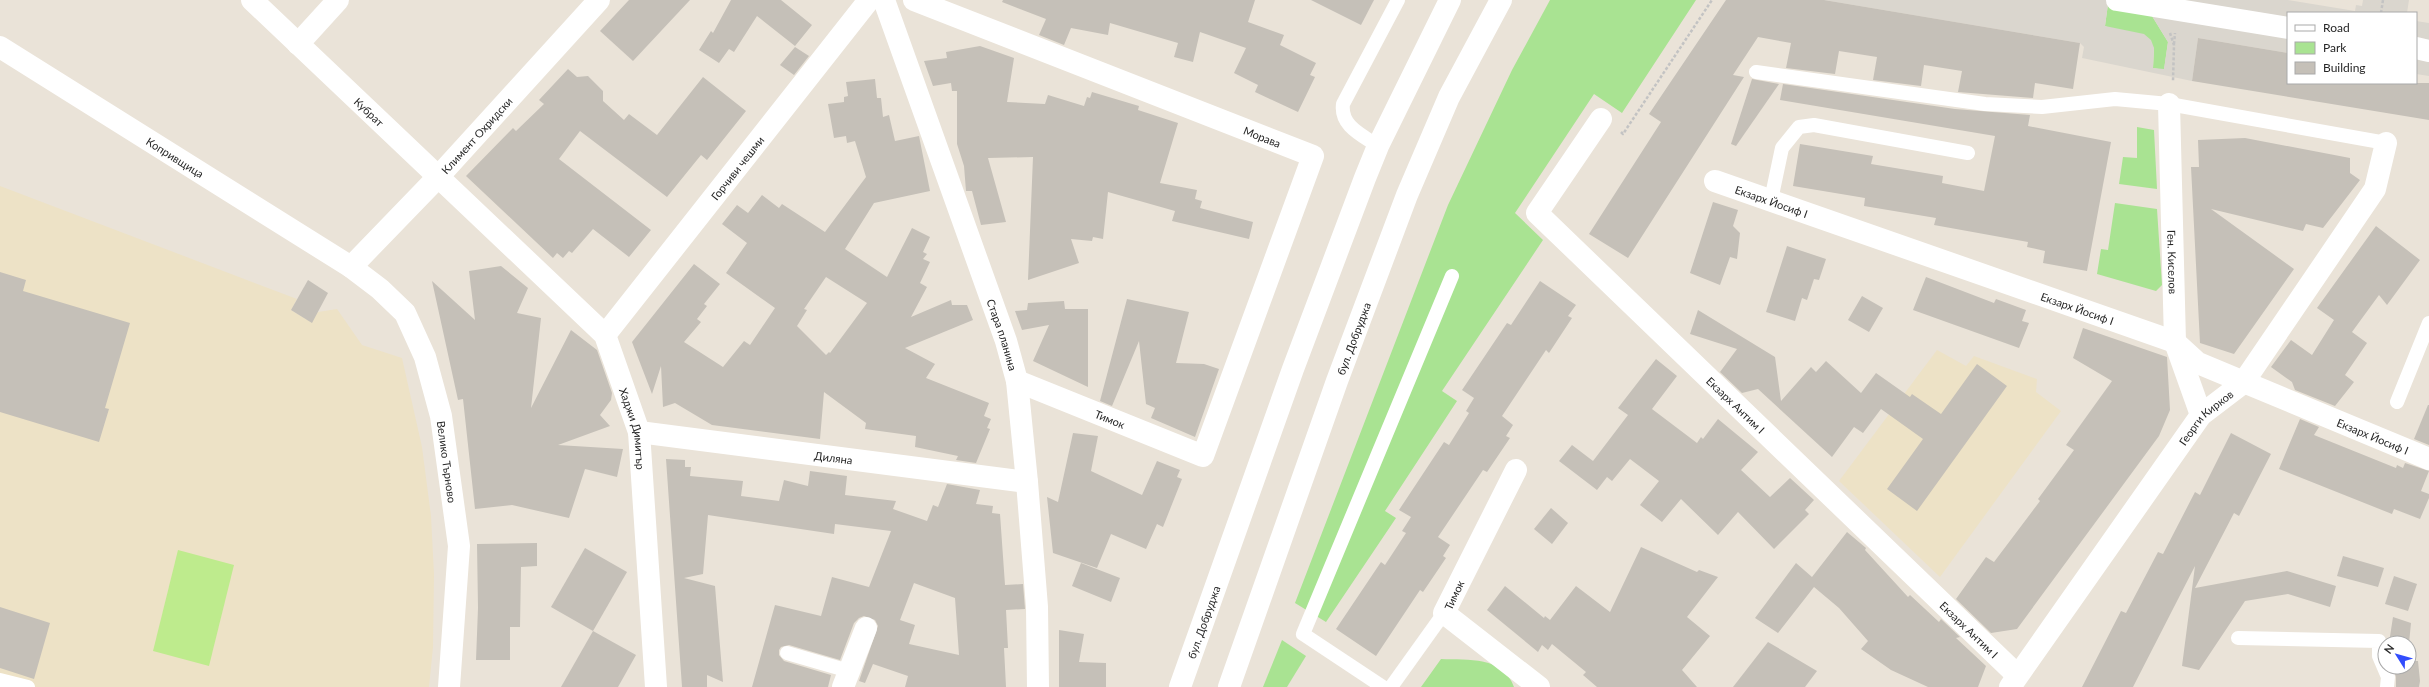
<svg xmlns="http://www.w3.org/2000/svg" width="2429" height="687" viewBox="0 0 2429 687" font-family="Lato,sans-serif">
  <style>
    .education { fill: #ede2c6 }
    .green { fill: #a9e392 }
    .pitch { fill: #beeb8d }
    .plaza { fill: #dad6ce; fill-rule: evenodd }
    .building { fill: #c5c0b8; fill-rule: evenodd }
    .lines { fill: none; stroke-linecap: round; stroke-linejoin: round }
    .path { stroke: #c3c3c3; stroke-width: 2.5; stroke-dasharray: 3 2; stroke-linecap: butt }
    .lane { stroke: #fff; stroke-width: 14 }
    .street { stroke: #fff; stroke-width: 22 }
    .secondary { stroke: #fff; stroke-width: 22 }
    .labels { text-anchor: middle; dominant-baseline: central; stroke-width: 4; stroke-linejoin: round; paint-order: stroke }
    .street-label { font-size: 11px; fill: #272727; stroke: #fff }
  </style>
  <rect width="100%" height="100%" fill="#eae3d8"/>
  <g class="education">
    <polygon points="0,186 297,299 291,310 311,322 318,312 337,309 362,345 402,358 422,447 431,516 434,574 433,647 429,687 0,687"/>
    <polygon points="1937,350 1966,366 1974,356 2037,379 2036,392 2061,411 1940,577 1839,481"/>
  </g>
  <g class="green">
    <polygon points="1550,0 1696,0 1622,113 1594,94 1515,213 1543,240 1442,391 1457,401 1385,511 1396,518 1326,622 1295,603 1448,205 1512,70"/>
    <polygon points="2108,4 2152,16 2168,42 2164,70 2153,68 2154,48 2105,26"/>
    <polygon points="2137,127 2154,130 2157,189 2119,184 2123,157 2137,158"/>
    <polygon points="2115,203 2157,209 2162,285 2156,291 2097,274 2101,249 2108,250"/>
    <polygon points="1282,640 1306,656 1287,687 1263,687"/>
    <path d="M1441 659C1468 660 1503 656 1514 687H1421Z"/>
  </g>
  <polygon class="pitch" points="178,550 234,565 209,666 153,651"/>
  <g class="plaza">
    <path d="M1824 0H2288L2355 11 2356 5 2362 6 2363 0H2409L2407 13H2288V53L2198 38 2192 81 2082 58 2084 47 2080 43ZM2108 4 2152 16 2168 42 2164 69 2153 68 2154 48 2151 40 2144 34 2105 26Z"/>
    <polygon points="2416,21 2429,23 2429,76 2416,74"/>
  </g>
  <g class="building">
    <polygon points="629,0 690,0 633,61 600,31"/>
    <polygon points="731,0 781,0 812,25 795,46 757,16 734,52 729,49 719,63 699,50 711,31 713,33"/>
    <polygon points="1003,0 1255,0 1248,22 1284,35 1280,45 1316,63 1310,75 1315,77 1298,112 1255,92 1258,85 1234,73 1246,48 1200,32 1193,62 1174,57 1178,43 1110,23 1108,35 1071,28 1064,45 1039,35 1046,19 1002,2"/>
    <polygon points="1311,0 1374,0 1361,25"/>
    <polygon points="1726,0 1824,0 2080,43 2073,89 2035,83 2033,98 1958,92 1962,71 1924,65 1921,86 1873,80 1877,57 1839,51 1835,74 1786,68 1791,43 1758,37 1733,75 1744,77 1628,258 1589,234 1661,122 1649,114"/>
    <polygon points="2198,38 2288,53 2288,83 2429,83 2429,120 2192,81"/>
    <polygon points="980,46 1014,58 1007,102 1045,104 1048,95 1084,106 1087,97 1090,98 1092,92 1139,106 1138,110 1178,123 1160,183 1197,190 1195,199 1202,201 1200,208 1253,222 1249,239 1172,221 1175,211 1108,192 1103,239 1093,237 1092,241 1071,239 1079,263 1028,280 1033,157 988,158 1006,222 981,225 972,191 966,191 964,166 957,144 957,91 952,91 951,83 933,86 924,61 947,58 946,52"/>
    <polygon points="795,47 809,56 794,75 780,65"/>
    <polygon points="568,69 577,77 588,76 603,91 603,101 624,120 629,114 657,135 703,77 746,111 707,160 701,155 667,197 580,131 559,159 651,230 629,257 593,229 572,253 569,251 563,258 557,253 553,258 466,176 513,128 516,131 544,104 539,100"/>
    <path d="M875 79 877 98H881L883 117 889 115 895 141 919 136 930 191 874 203 845 249 887 277 912 228 930 237 923 252 927 254 923 259 930 262 920 283 927 287 911 317 951 300 952 305H967L973 320 905 348 935 364 926 378 989 403 984 416 991 419 987 428 990 429 976 463 956 460 958 456 915 447 916 436 865 429 866 423 824 392 820 439 712 425 675 403 663 407 661 366 652 394 632 342 694 264 720 284 704 304 707 306 697 319 701 322 684 342 723 367 744 341 750 345 775 308 726 273 747 243 722 224 737 205 748 213 762 195 779 208 782 204 825 232 866 177 855 141 847 143 846 136 834 138 828 104 844 102V97L848 96 846 82ZM826 277 867 303 830 353 829 352 826 355 797 326 807 310 804 309Z"/>
    <polygon points="1752,79 1779,84 1736,146 1731,144"/>
    <polygon points="1783,84 1955,109 2030,115 2028,126 2111,142 2087,271 2043,263 2045,251 2027,247 2028,242 1934,225 1936,218 1864,206 1865,198 1793,186 1800,144 1873,156 1871,164 1943,176 1942,183 1984,191 1995,136 1780,100"/>
    <polygon points="2245,138 2350,158 2350,173 2360,180 2323,228 2306,224 2303,231 2211,209 2294,269 2234,354 2200,343 2191,167 2199,167 2198,140"/>
    <polygon points="1713,202 1738,210 1733,226 1740,233 1737,259 1730,257 1720,285 1690,273"/>
    <polygon points="2376,226 2420,260 2387,305 2379,295 2352,332 2367,343 2345,375 2354,382 2335,406 2295,390 2292,382 2271,367 2291,340 2312,355 2334,320 2317,308"/>
    <polygon points="1787,246 1826,259 1819,280 1814,279 1807,300 1802,298 1795,321 1766,312"/>
    <polygon points="501,266 528,288 517,313 541,318 531,408 571,330 597,350 612,393 611,400 600,415 610,426 558,445 623,449 617,477 585,469 569,518 512,505 475,509 463,399 458,400 432,281 475,320 469,271"/>
    <polygon points="0,272 26,280 23,291 130,323 105,408 109,409 99,442 0,412"/>
    <polygon points="1926,277 1994,303 1996,299 2026,310 2022,321 2029,323 2019,348 1913,310"/>
    <polygon points="308,280 328,293 312,323 291,310"/>
    <polygon points="1540,281 1576,305 1568,316 1572,318 1549,353 1546,350 1502,416 1513,425 1506,436 1510,438 1487,472 1483,470 1438,537 1450,545 1443,556 1446,558 1423,592 1420,590 1376,656 1336,629 1381,562 1385,565 1406,533 1402,531 1411,517 1399,510 1444,442 1449,445 1469,413 1466,411 1474,398 1462,390 1507,323 1511,325"/>
    <polygon points="1862,296 1883,308 1869,332 1848,320"/>
    <polygon points="1127,299 1189,312 1176,363 1204,364 1219,369 1195,437 1151,418 1155,408 1146,404 1139,341 1112,406 1100,401"/>
    <polygon points="1064,301 1065,309 1088,309 1088,387 1033,361 1049,325 1022,330 1015,311 1027,310 1028,303"/>
    <polygon points="1698,310 1775,357 1781,401 1811,367 1816,372 1826,361 1861,393 1876,373 1910,397 1912,394 1941,414 1977,364 2007,386 1917,511 1887,489 1923,439 1881,409 1863,433 1854,427 1832,457 1758,389 1742,393 1720,372 1737,349 1690,334"/>
    <polygon points="2083,328 2167,357 2170,410 2159,436 2017,629 1991,633 1956,599 1986,557 1994,562 2040,501 2038,499 2074,450 2066,445 2112,381 2073,358"/>
    <polygon points="1656,359 1677,376 1652,409 1697,443 1701,437 1703,439 1718,419 1758,452 1741,470 1770,497 1790,478 1814,500 1805,510 1809,514 1774,549 1738,512 1718,535 1681,499 1662,522 1640,505 1659,481 1630,459 1612,481 1607,477 1597,490 1559,461 1572,445 1593,461 1628,415 1618,408"/>
    <polygon points="2428,405 2429,405 2429,445 2414,439"/>
    <polygon points="2300,419 2319,427 2314,435 2396,468 2397,465 2403,468 2405,463 2429,471 2421,491 2429,494 2429,498 2420,519 2394,509 2392,514 2279,469"/>
    <polygon points="1073,433 1098,436 1091,471 1142,495 1157,461 1180,470 1177,477 1182,479 1163,527 1157,524 1146,549 1111,534 1097,568 1053,553 1047,497 1058,502"/>
    <polygon points="2231,433 2271,454 2239,516 2234,513 2195,588 2287,571 2336,586 2330,607 2288,594 2245,601 2199,670 2182,666 2195,566 2133,687 2082,687 2121,611 2126,613 2158,552 2163,554 2195,492 2200,495"/>
    <path d="M666 459 685 460V467H691L690 476 743 481 741 496 779 501 784 480 808 486 810 471 847 476 845 495 896 501 893 509 927 521 933 505 938 507 947 484 980 490 976 504 993 506 992 513 1000 514 1005 585 1023 584 1025 609 1006 610 1008 648H1004L1006 687H905L908 676 873 664 865 683 859 681 878 626 875 620 864 616 859 618 854 623 840 660 789 645 781 647 779 650V655L784 661 831 675 828 687H752L775 605 821 616 832 577 869 587 891 531 835 524 834 534 708 515 703 574 684 578 715 586 723 682 707 675V687H682ZM914 583 955 598 959 655 909 644 915 625 900 620Z"/>
    <polygon points="1551,508 1568,523 1552,544 1534,529"/>
    <polygon points="1847,532 1866,548 1865,550 1908,597 1910,595 1939,622 1941,619 1960,637 1956,638 1986,666 1978,687 1928,687 1891,670 1861,649 1868,641 1839,608 1814,587 1778,633 1755,618 1796,563 1812,577"/>
    <polygon points="537,543 537,566 521,567 520,627 510,627 510,660 476,660 478,608 477,544"/>
    <polygon points="1641,547 1697,572 1699,570 1718,577 1687,617 1710,636 1682,670 1697,687 1597,687 1583,675 1586,672 1552,644 1548,650 1542,645 1538,652 1487,610 1505,586 1544,618 1545,616 1550,620 1576,586 1610,612"/>
    <polygon points="585,548 627,572 593,631 551,607"/>
    <polygon points="2343,556 2384,568 2378,587 2337,576"/>
    <polygon points="1081,563 1120,578 1111,602 1072,586"/>
    <polygon points="2394,576 2417,584 2408,611 2385,604"/>
    <polygon points="0,607 50,623 34,679 0,668"/>
    <polygon points="2393,617 2411,623 2409,643 2389,643"/>
    <polygon points="1059,630 1084,634 1079,662 1106,663 1106,687 1059,687"/>
    <polygon points="593,631 636,655 618,687 561,687"/>
    <polygon points="1768,642 1817,671 1805,687 1733,687"/>
    <polygon points="2409,661 2418,661 2420,681 2419,687 2396,687 2396,677 2393,667 2409,667"/>
  </g>
  <g class="lines">
    <g class="path">
      <polyline points="2381,13 2383,0"/>
      <polyline points="2170,33 2174,45 2173,81"/>
      <polyline points="2174,44 2175,33"/>
      <polyline points="1621,132 1623,134 1712,0"/>
    </g>
    <g class="lane">
      <polyline points="1756,72 1985,104 2042,107 2115,99 2169,104 2386,143"/>
      <path d="M1378 146C1362 135 1340 126 1343 104L1398 0"/>
      <polyline points="1771,200 1782,148 1799,127 1814,125 1968,153"/>
      <polyline points="2397,402 2429,323"/>
      <polyline points="2238,638 2379,641 2379,656 2388,677 2387,687"/>
      <polyline points="787,653 849,671"/>
      <polyline points="0,680 28,687"/>
      <polyline points="1383,687 1303,634 1452,276"/>
      <polyline points="1391,687 1444,613"/>
    </g>
    <g class="street">
      <path id="s1" d="M252 0 605 335 639 432 656 687"/>
      <path id="s2" d="M884 0 1006 341 1017 381 1027 482 1037 607 1038 687"/>
      <path id="s3" d="M914 0 1313 156 1203 456 1017 381"/>
      <polyline points="2117,0 2288,28"/>
      <polyline points="298,44 338,0"/>
      <path id="s4" d="M0 47 351 267 380 289 405 313 425 357 441 416 459 546 449 687"/>
      <polyline points="2416,48 2429,51"/>
      <path id="s5" d="M2169 104 2175 342 2201 415"/>
      <path id="s6" d="M1601 119 1537 213 2017 675"/>
      <path id="s7" d="M1715 181 2175 342 2198 363 2429 459"/>
      <path id="s8" d="M351 267 438 177 599 0"/>
      <path id="s9" d="M605 335 869 0"/>
      <path id="s10" d="M639 432 1027 482"/>
      <polyline points="1516,470 1444,613 1539,687"/>
      <polyline points="843,687 866,628"/>
      <path id="s11" d="M2010 687 2201 415 2243 383 2375 189 2386 143"/>
    </g>
    <g class="secondary">
      <path id="s12" d="M1180 687 1293 369 1365 178 1378 146 1450 0"/>
      <path id="s13" d="M1229 687 1337 381 1407 195 1449 97 1501 0"/>
    </g>
  </g>
  <g class="labels">
    <g class="street-label">
      <text stroke="none"><textPath href="#s1" startOffset="162">Кубрат</textPath></text>
      <text stroke="none"><textPath href="#s8" startOffset="182">Климент Охридски</textPath></text>
      <text stroke="none"><textPath href="#s3" startOffset="374">Морава</textPath></text>
      <text stroke="none"><textPath href="#s4" startOffset="207">Копривщица</textPath></text>
      <text stroke="none"><textPath href="#s9" startOffset="213">Горчиви чешми</textPath></text>
      <text stroke="none"><textPath href="#s7" startOffset="60">Екзарх Йосиф I</textPath></text>
      <text stroke="none"><textPath href="#s5" startOffset="158">Ген. Киселов</textPath></text>
      <text stroke="none"><textPath href="#s7" startOffset="384">Екзарх Йосиф I</textPath></text>
      <text stroke="none"><textPath href="#s2" startOffset="355">Стара планина</textPath></text>
      <text stroke="none"><textPath href="#s13" startOffset="370">бул. Добруджа</textPath></text>
      <text stroke="none"><textPath href="#s6" startOffset="390">Екзарх Антим I</textPath></text>
      <text transform="translate(1110 419) rotate(22)">Тимок</text>
      <text stroke="none"><textPath href="#s11" startOffset="334">Георги Кирков</textPath></text>
      <text stroke="none"><textPath href="#s1" startOffset="585">Хаджи Димитър</textPath></text>
      <text stroke="none"><textPath href="#s7" startOffset="708">Екзарх Йосиф I</textPath></text>
      <text stroke="none"><textPath href="#s10" startOffset="196">Диляна</textPath></text>
      <text stroke="none"><textPath href="#s4" startOffset="641">Велико Търново</textPath></text>
      <text transform="translate(1454 595) rotate(-65)">Тимок</text>
      <text stroke="none"><textPath href="#s12" startOffset="69">бул. Добруджа</textPath></text>
      <text stroke="none"><textPath href="#s6" startOffset="714">Екзарх Антим I</textPath></text>
    </g>
  </g>
  <rect x="2287" y="12" width="130" height="72" fill="#ffffff" stroke="#a9a9a9"/>
  <rect x="2295" y="25" width="20" height="6" fill="#ffffff" stroke="#a9a9a9"/>
  <text x="2323" y="32" font-size="12" fill="#272727">Road</text>
  <rect x="2295" y="42" width="20" height="12" fill="#a9e392" stroke="#a9a9a9"/>
  <text x="2323" y="52" font-size="12" fill="#272727">Park</text>
  <rect x="2295" y="62" width="20" height="12" fill="#c5c0b8" stroke="#a9a9a9"/>
  <text x="2323" y="72" font-size="12" fill="#272727">Building</text>
  <g transform="translate(2397 655) rotate(307)"><circle r="19" fill="#ffffff" stroke="#a9a9a9"/>
  <path d="M0-3L7 15L0 10L-7 15Z" fill="#324dfd"/>
  <text y="-6" font-size="11" font-weight="bold" text-anchor="middle" fill="#272727">N</text>
  </g>
</svg>
